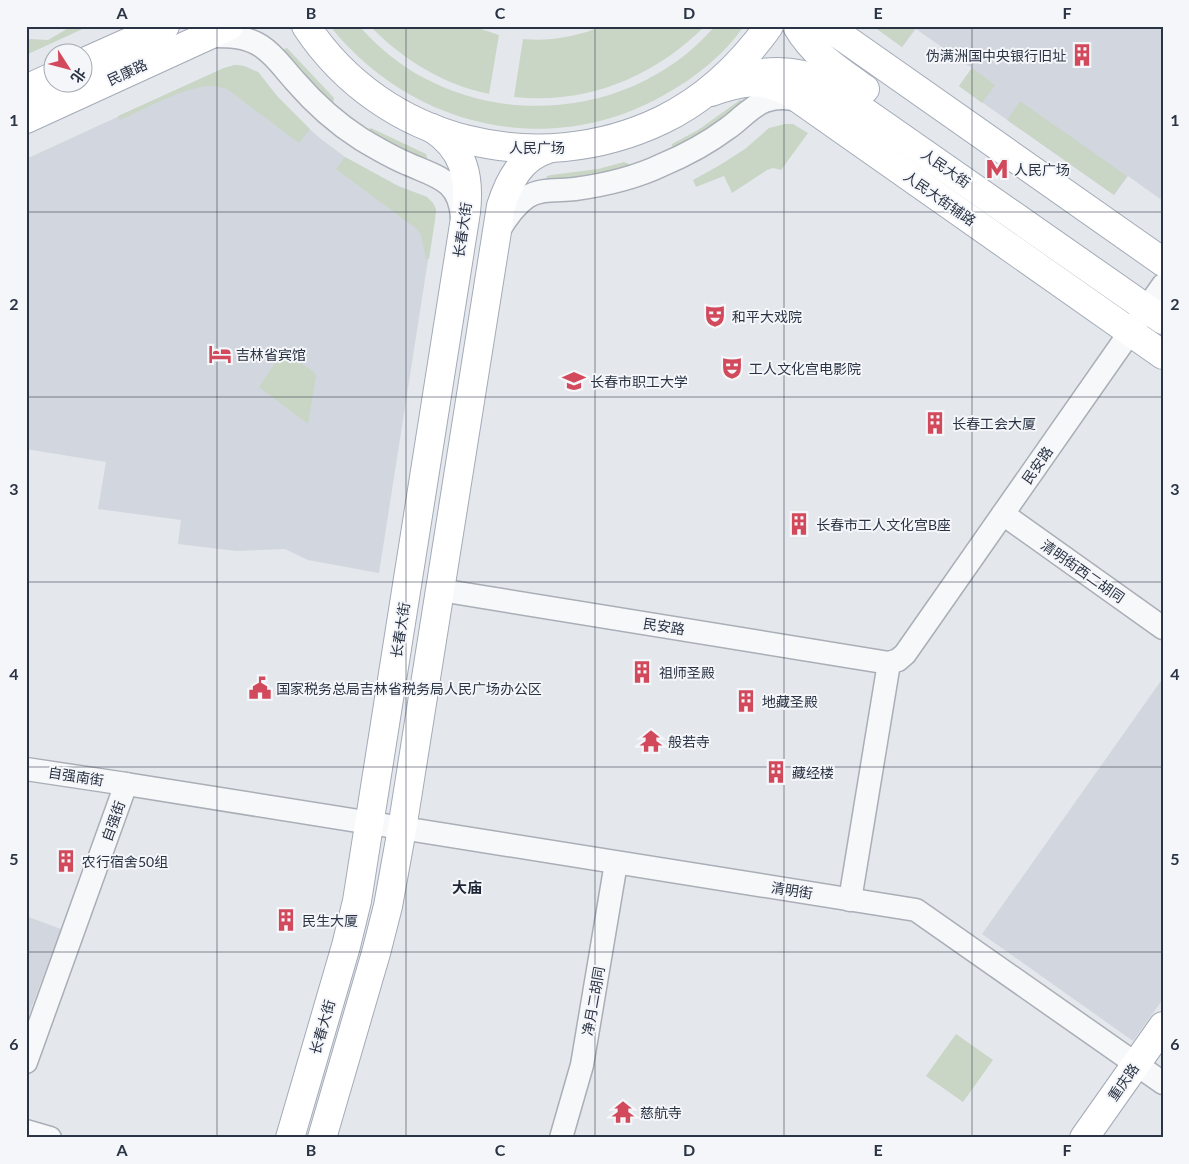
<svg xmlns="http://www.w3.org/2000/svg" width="1189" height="1164" viewBox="0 0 1189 1164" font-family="Lato,'Noto Sans SC',sans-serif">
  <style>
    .built { fill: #d2d6de }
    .green { fill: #c9d6c5 }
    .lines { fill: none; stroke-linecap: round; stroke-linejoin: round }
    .minor-casing { stroke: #a9aeb7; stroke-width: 25 }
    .major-casing { stroke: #a3abb8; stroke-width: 30 }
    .minor { stroke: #f7f8fa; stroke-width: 22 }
    .major { stroke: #fff; stroke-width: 28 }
    .grid { fill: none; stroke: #2b3445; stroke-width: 1; stroke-opacity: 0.55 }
    .labels { text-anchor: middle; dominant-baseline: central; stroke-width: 4; stroke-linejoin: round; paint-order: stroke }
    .poi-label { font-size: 14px; fill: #2b3445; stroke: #f4f6f9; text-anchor: start }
    .street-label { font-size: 14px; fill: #2b3445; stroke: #f4f6f9 }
    .neighbourhood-label { font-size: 15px; font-weight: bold; fill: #1d2536; stroke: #f4f6f9 }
    .neatline { fill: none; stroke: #2b3445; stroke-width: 2 }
    .grid-label { font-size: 16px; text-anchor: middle; font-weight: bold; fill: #2b3445 }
  </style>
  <rect width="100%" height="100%" fill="#e4e7ec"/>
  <g class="built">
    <polygon points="873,26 1163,26 1163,201 1128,176 1114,195 959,86 972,68 916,29 902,47"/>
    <polygon points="235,65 244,66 258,72 277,96 298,119 321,139 345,157 398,186 427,197 436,209 379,573 308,560 285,549 236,551 178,544 181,520 98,509 106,462 26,449 26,159 224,68"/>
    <polygon points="1163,678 1163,999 1133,1041 982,934"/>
    <polygon points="26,916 61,929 26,1022"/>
  </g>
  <g class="green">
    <polygon points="72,26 89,26 26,55 26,41 30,39 48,40"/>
    <path d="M330 26H359C378 47 399 65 424 78 520 129 644 109 715 26H744C724 55 695 78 664 95 550 160 411 128 330 26Z"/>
    <path d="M370 26H472L499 35 489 94C444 85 402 59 370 26Z"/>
    <path d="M603 26H705C654 77 586 105 514 97L523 39C550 42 578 36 603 26Z"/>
    <polygon points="873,26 912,26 915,28 902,47"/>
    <polygon points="287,48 334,98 333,104 330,106 282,50"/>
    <path d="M235 65 244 66 258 72 277 96 310 129 299 143 227 89C222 88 217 86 212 86 185 86 145 109 120 120L118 116 224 68Z"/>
    <polygon points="972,68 995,85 982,103 959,86"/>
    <polygon points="740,100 745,103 745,109 671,150 672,144 698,130"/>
    <polygon points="1020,101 1127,176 1114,195 1007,120"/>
    <polygon points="785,124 793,124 808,133 781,170 773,168 767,170 732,193 724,176 696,187 693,180 720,165 745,149 769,128"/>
    <polygon points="371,128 426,154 428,161 426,164 366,131"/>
    <polygon points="345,157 398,186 427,197 433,203 436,209 435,220 429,259 426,259 421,235 417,229 336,169"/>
    <polygon points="624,162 629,164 630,172 545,182 547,176 551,175 598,169"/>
    <polygon points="283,351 314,372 316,376 308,424 259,387"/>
    <polygon points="956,1034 993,1060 963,1102 926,1076"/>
  </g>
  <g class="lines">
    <defs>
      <g id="minor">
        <path d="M206 36C225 36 244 35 261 46 275 55 284 69 295 81 314 103 336 123 361 139 376 148 391 157 408 164 437 177 460 180 462 218"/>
        <path d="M498 232C505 220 514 206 527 197 541 188 559 191 575 189 604 185 635 178 662 165 686 155 708 143 728 128 740 120 751 106 765 101 777 97 790 97 802 102"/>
        <polyline points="1003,514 1163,628"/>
        <polyline points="440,590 889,663 898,660 905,654 1163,285"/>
        <polyline points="26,769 126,784"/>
        <polyline points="850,900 889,663"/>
        <polyline points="26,1062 126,784 916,910 1163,1083"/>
        <polyline points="26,1131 50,1138"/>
        <polyline points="561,1138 582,1065 616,863"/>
      </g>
      <g id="major">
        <path d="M306 26C383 143 537 180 662 120 705 99 741 65 769 26"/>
        <path d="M797 26C813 54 839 71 865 89"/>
        <polyline points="827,26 1163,262"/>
        <polyline points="82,63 165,26"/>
        <path d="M755 74C778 70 800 71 822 82L1163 320"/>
        <polyline points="26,89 52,77"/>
        <path d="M711 92C740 82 760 77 789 92L1163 355"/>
        <polyline points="26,119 229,26"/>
        <path d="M290 1138 346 946 357 901 466 212C470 176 464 149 432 128"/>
        <path d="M322 1138 376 953 388 906 402 829 501 206C509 181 521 157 548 149"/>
        <polyline points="1084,1138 1163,1026"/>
      </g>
    </defs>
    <use href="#minor" class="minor-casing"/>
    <use href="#major" class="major-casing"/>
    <use href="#minor" class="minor"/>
    <use href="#major" class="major"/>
  </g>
  <path class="grid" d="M217 26V1138M406 26V1138M595 26V1138M784 26V1138M972 26V1138M26 212H1163M26 397H1163M26 582H1163M26 767H1163M26 952H1163"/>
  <defs>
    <symbol id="building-bare" viewBox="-9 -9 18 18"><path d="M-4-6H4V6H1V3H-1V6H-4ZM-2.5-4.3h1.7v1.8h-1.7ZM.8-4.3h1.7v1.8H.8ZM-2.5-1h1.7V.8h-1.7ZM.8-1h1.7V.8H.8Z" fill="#d1495b" stroke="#f4f6f9" stroke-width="2.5" paint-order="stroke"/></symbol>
    <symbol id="metro-bare" viewBox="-9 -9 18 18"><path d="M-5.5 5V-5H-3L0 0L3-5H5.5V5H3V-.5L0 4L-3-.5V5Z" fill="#d1495b" stroke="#f4f6f9" stroke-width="2.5" paint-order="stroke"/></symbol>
    <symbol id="theatre-bare" viewBox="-9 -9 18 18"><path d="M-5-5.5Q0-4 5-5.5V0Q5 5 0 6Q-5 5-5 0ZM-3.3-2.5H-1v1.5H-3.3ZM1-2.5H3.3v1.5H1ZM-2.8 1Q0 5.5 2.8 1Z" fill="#d1495b" stroke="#f4f6f9" stroke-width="2.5" paint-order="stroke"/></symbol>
    <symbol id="hotel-bare" viewBox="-9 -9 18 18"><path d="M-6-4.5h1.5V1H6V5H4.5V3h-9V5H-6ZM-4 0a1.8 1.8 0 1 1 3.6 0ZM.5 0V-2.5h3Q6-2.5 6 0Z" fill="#d1495b" stroke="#f4f6f9" stroke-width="2.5" paint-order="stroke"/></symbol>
    <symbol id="school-bare" viewBox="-9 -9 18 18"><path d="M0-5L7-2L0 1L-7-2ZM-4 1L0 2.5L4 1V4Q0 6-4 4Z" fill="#d1495b" stroke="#f4f6f9" stroke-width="2.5" paint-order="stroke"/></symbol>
    <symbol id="civic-bare" viewBox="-9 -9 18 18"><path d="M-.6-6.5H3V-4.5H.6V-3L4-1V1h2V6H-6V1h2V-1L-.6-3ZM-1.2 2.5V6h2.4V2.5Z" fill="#d1495b" stroke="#f4f6f9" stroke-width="2.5" paint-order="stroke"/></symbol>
    <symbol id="temple-bare" viewBox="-9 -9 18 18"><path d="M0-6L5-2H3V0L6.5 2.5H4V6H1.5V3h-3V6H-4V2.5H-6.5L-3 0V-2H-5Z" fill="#d1495b" stroke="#f4f6f9" stroke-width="2.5" paint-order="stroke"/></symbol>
  </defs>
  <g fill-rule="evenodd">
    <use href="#building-bare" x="1066" y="39" width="32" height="32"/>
    <use href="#metro-bare" x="981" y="153" width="32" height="32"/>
    <use href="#theatre-bare" x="699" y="300" width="32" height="32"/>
    <use href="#hotel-bare" x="204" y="338" width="32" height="32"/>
    <use href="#theatre-bare" x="716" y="352" width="32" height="32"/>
    <use href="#school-bare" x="558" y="365" width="32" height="32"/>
    <use href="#building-bare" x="919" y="407" width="32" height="32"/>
    <use href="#building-bare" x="783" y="508" width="32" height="32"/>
    <use href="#building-bare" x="626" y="656" width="32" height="32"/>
    <use href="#civic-bare" x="244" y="672" width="32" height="32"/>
    <use href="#building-bare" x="730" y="685" width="32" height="32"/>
    <use href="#temple-bare" x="635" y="725" width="32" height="32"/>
    <use href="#building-bare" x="760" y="756" width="32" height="32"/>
    <use href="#building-bare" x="50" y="845" width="32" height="32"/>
    <use href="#building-bare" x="270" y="904" width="32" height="32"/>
    <use href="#temple-bare" x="607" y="1096" width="32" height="32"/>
  </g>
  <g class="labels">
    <g class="poi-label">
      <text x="1066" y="55" text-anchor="end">伪满洲国中央银行旧址</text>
      <text x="1014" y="169">人民广场</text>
      <text x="732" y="316">和平大戏院</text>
      <text x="236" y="354">吉林省宾馆</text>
      <text x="749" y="368">工人文化宫电影院</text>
      <text x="590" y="381">长春市职工大学</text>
      <text x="952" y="423">长春工会大厦</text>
      <text x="816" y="524">长春市工人文化宫B座</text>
      <text x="659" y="672">祖师圣殿</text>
      <text x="276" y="688">国家税务总局吉林省税务局人民广场办公区</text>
      <text x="762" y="701">地藏圣殿</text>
      <text x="668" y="741">般若寺</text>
      <text x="792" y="772">藏经楼</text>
      <text x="82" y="861">农行宿舍50组</text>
      <text x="302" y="920">民生大厦</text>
      <text x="640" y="1112">慈航寺</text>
    </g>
    <g class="street-label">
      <text transform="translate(127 72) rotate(-25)">民康路</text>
      <text x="537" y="147">人民广场</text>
      <text transform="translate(946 168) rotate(35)">人民大街</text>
      <text transform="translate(940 198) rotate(35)">人民大街辅路</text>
      <text transform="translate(462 230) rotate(-82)">长春大街</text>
      <text transform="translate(1037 465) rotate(-55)">民安路</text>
      <text transform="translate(1083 571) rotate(35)">清明街西二胡同</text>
      <text transform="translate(664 626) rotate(9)">民安路</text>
      <text transform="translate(400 630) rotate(-81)">长春大街</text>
      <text transform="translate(76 776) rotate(9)">自强南街</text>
      <text transform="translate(113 821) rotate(-70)">自强街</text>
      <text transform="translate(792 890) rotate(9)">清明街</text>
      <text transform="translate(593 1001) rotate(-80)">净月二胡同</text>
      <text transform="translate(322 1027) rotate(-74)">长春大街</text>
      <text transform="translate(1123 1082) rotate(-55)">重庆路</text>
    </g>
    <g class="neighbourhood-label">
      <text x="467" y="887">大庙</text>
    </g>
  </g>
  <rect width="1189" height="1164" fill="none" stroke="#f4f6f9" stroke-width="55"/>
  <g transform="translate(68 68) rotate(126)"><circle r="24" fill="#f4f6f9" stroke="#a4a8b1"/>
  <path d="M0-4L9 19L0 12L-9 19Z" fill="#d1495b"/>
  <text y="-8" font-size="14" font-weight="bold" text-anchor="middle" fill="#2b3445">北</text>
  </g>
  <rect x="28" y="28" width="1134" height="1108" class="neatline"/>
  <g class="grid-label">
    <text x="122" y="19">A</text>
    <text x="311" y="19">B</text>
    <text x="500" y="19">C</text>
    <text x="689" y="19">D</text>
    <text x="878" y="19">E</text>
    <text x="1067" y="19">F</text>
    <text x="14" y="126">1</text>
    <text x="1175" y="126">1</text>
    <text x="14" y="310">2</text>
    <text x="1175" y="310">2</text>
    <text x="14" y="495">3</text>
    <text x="1175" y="495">3</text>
    <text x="14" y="680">4</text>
    <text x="1175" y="680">4</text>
    <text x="14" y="865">5</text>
    <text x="1175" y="865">5</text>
    <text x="14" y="1050">6</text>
    <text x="1175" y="1050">6</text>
    <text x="122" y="1156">A</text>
    <text x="311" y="1156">B</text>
    <text x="500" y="1156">C</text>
    <text x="689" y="1156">D</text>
    <text x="878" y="1156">E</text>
    <text x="1067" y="1156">F</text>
  </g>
</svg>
